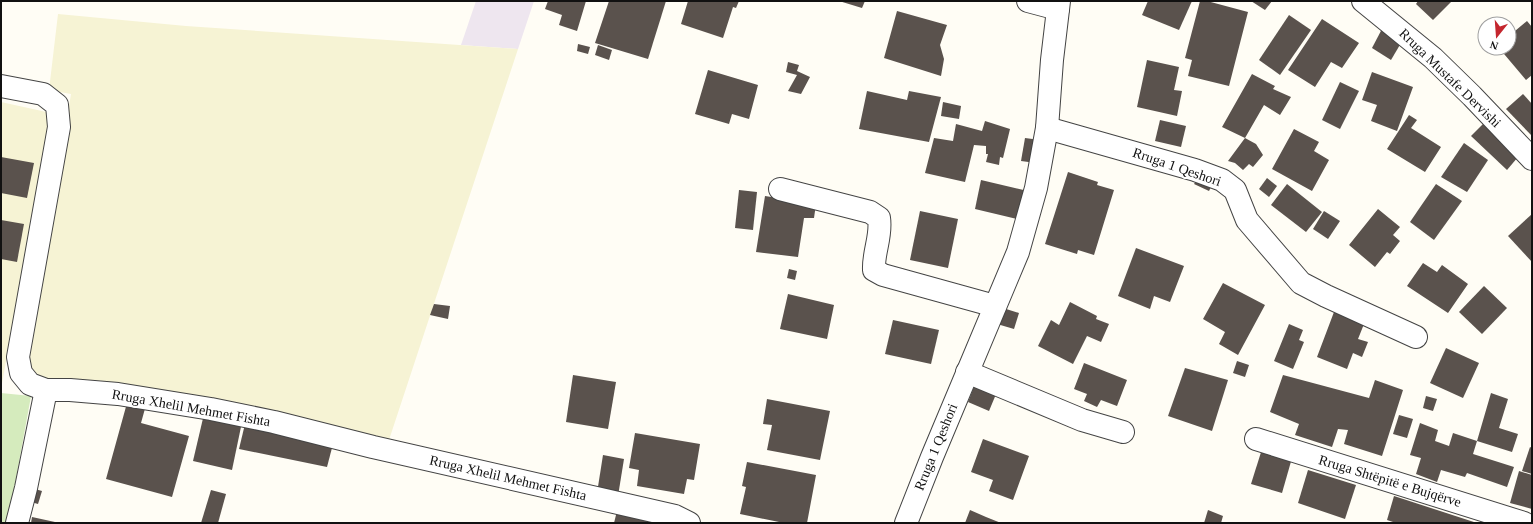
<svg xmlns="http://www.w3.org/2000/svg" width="1533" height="524" viewBox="0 0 1533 524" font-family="Georgia,serif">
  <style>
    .industrial { fill: #eee6ef }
    .farmland { fill: #f6f3d4 }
    .green { fill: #d5ebbd }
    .building { fill: #5a524d }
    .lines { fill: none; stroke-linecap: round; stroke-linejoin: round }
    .street-casing { stroke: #444; stroke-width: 24 }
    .street { stroke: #fff; stroke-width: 22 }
    .labels { text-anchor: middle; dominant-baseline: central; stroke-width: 4; stroke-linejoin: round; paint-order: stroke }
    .street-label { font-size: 14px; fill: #111; stroke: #fff }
  </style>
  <rect width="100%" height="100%" fill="#fffdf5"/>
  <polygon class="industrial" points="476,1 534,1 518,49 461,45"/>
  <g class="farmland">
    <polygon points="58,14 186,26 518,49 389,440 209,399 36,377 26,364 71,94 49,90"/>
    <polygon points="1,102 51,113 1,389"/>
  </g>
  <polygon class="green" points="1,393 31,396 8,523 1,523"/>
  <g class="building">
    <polygon points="548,1 586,1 577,31 559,25 562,15 545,9"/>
    <polygon points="609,1 666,1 648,59 595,43"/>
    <polygon points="688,1 739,1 736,8 733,7 723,38 681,24"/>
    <polygon points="839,1 865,1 862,8"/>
    <polygon points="1148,1 1192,1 1179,30 1142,15"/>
    <polygon points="1200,1 1207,1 1248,12 1229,86 1188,76 1192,60 1185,58"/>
    <polygon points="1251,1 1272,1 1265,10"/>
    <polygon points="1418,1 1452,1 1433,20 1416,4"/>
    <polygon points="897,11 947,25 940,45 944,59 941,76 884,58"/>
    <polygon points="1289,15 1311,30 1280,75 1259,60"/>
    <polygon points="1322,19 1359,43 1342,68 1331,62 1315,87 1288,70"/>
    <polygon points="1527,21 1532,27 1532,75 1526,80 1499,48 1509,48 1509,36"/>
    <polygon points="1383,27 1401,43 1391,60 1372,48"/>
    <polygon points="578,44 590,47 588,54 577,51"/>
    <polygon points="598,45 612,50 609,60 595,55"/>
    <polygon points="1147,60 1179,67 1174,90 1182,91 1177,116 1137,107"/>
    <polygon points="788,62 799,65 797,71 810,77 801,94 788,91 797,75 786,72"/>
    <polygon points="708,70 758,85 749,119 732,114 729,124 695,114"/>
    <polygon points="1372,72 1413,87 1397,131 1371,121 1377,105 1362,100"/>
    <polygon points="1252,74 1275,86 1273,89 1291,97 1280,115 1264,105 1245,138 1222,127"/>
    <polygon points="1340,82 1359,91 1340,129 1322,120"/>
    <polygon points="867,91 907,100 909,91 941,97 929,142 859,129"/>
    <polygon points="1523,94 1532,104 1532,136 1506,109"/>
    <polygon points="943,102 961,106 959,119 941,116"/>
    <polygon points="1409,115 1417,120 1411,128 1441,147 1425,172 1387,149"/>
    <polygon points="1160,120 1186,126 1181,147 1155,141"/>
    <polygon points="985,121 1010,129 1003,158 1000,157 999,165 986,162 988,154 986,154 986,146 974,145 965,182 925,173 934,138 953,141 956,124 982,131"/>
    <polygon points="1484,123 1518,157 1507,170 1471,136"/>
    <polygon points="1294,129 1319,142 1314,151 1329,160 1312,191 1272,169"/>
    <polygon points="1025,138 1040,140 1036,163 1021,161"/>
    <polygon points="1245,138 1256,144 1263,155 1253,167 1249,164 1243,170 1235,163 1228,161"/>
    <polygon points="1464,143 1488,160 1467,192 1441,177"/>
    <polygon points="1,157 34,163 27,198 1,193"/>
    <polygon points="1068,172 1098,182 1097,185 1114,190 1094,255 1078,250 1077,254 1045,244"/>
    <polygon points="1198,178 1212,185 1209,191 1194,184"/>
    <polygon points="1267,178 1277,186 1269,197 1259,189"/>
    <polygon points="981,180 1028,191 1021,220 975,209"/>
    <polygon points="1287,184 1322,212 1306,232 1271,205"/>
    <polygon points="1436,184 1462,201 1434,240 1410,222"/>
    <polygon points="739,190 757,192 753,230 735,228"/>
    <polygon points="765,196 816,204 814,218 804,218 798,257 756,252"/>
    <polygon points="1378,209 1400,227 1393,235 1400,241 1390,254 1387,252 1375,267 1349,245"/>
    <polygon points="920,211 958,219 948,268 910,260"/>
    <polygon points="1324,211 1340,221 1328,239 1313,229"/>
    <polygon points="1532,214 1532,262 1508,236"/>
    <polygon points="1,220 24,224 17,262 1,259"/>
    <polygon points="1136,248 1184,266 1170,302 1154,296 1150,309 1118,296"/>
    <polygon points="1423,263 1437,272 1442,265 1468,284 1448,313 1407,286"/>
    <polygon points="789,269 797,271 795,280 787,278"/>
    <polygon points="1223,283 1265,305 1238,355 1219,344 1225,332 1203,319"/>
    <polygon points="1484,286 1507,308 1482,334 1459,312"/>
    <polygon points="788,294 834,305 827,339 780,329"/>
    <polygon points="1070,302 1097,316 1096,319 1109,324 1101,342 1087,336 1073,364 1038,346 1051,320 1059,325"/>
    <polygon points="434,304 450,306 448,319 430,315"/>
    <polygon points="1003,308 1019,313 1014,329 997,324"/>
    <polygon points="1334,312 1364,324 1358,339 1368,342 1362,357 1353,353 1347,369 1317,357"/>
    <polygon points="893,320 939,330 931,364 885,354"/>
    <polygon points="1289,324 1303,330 1299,340 1304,342 1293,369 1274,361"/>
    <polygon points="1446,348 1479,363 1463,398 1430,383"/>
    <polygon points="1237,361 1249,365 1245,377 1233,373"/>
    <polygon points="1084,363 1127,380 1117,406 1101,400 1097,407 1084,401 1087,394 1074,389"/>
    <polygon points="1185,368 1228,380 1212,431 1168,416"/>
    <polygon points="573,375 616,382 608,429 566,422"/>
    <polygon points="1283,375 1369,398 1375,380 1403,390 1382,456 1344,444 1348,430 1338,429 1332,447 1295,435 1299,424 1270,412"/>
    <polygon points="977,379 999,387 989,411 968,402"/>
    <polygon points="1491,393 1508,399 1499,428 1518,434 1512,452 1477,441"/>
    <polygon points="1426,396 1437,399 1433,411 1423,408"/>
    <polygon points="767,399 830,411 820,460 767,450 772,425 763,424"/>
    <polygon points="127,403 146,405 141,423 189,436 172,497 106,479"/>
    <polygon points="204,414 242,422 232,470 193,461"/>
    <polygon points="1399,415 1413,419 1407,438 1393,434"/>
    <polygon points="1420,423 1438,430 1435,441 1449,446 1453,433 1477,441 1473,454 1514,467 1507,487 1467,473 1465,477 1441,470 1437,482 1416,474 1421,458 1410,455"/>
    <polygon points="245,424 333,444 327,467 239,449"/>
    <polygon points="635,433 700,444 694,480 687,479 684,494 637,486 639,470 629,468"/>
    <polygon points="983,439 1029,456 1013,500 989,491 993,480 971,472"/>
    <polygon points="1530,447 1532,448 1532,474 1522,471"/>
    <polygon points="1262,449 1292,458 1282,493 1251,484"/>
    <polygon points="603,455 624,459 618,496 597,493"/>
    <polygon points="747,462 816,475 807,523 784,523 740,514 746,487 742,486"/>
    <polygon points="1308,470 1356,485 1345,519 1298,503"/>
    <polygon points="1519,471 1532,475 1532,509 1510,503"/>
    <polygon points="35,489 42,491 38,504 31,502"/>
    <polygon points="211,490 226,494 218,523 201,523"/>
    <polygon points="1394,496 1477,523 1396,523 1387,520"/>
    <polygon points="970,510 986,517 1001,523 965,523"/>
    <polygon points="1208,510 1223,516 1221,523 1204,523"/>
    <polygon points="617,511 664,523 614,523"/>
    <polygon points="32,517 55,522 55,523 31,523"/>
  </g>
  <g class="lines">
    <defs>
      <g id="street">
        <polyline points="1028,1 1058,9"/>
        <polyline points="1363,1 1433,58 1472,96 1532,159"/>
        <polyline points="1,86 43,94 57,105 59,127 18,357 21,373 30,384 46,390 70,390 118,394 211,409 274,422 373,447 675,516 689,523"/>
        <polyline points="1047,128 1195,170 1222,180 1235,190 1247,220 1301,283 1326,296 1416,337"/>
        <path d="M780 189 870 212 879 218C882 236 873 252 874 270L883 275 995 306"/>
        <polyline points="967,372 1082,420 1123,432"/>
        <polyline points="1256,439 1524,523"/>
        <polyline points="17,523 26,488 46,390"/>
        <polyline points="906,523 932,457 1018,252 1036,188 1047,128 1052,60 1059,1"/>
      </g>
    </defs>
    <use href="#street" class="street-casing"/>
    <use href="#street" class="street"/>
  </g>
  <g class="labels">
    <g class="street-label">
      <text transform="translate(1450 78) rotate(44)">Rruga Mustafe Dervishi</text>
      <text transform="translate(1177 167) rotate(19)">Rruga 1 Qeshori</text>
      <text transform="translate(191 408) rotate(10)">Rruga Xhelil Mehmet Fishta</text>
      <text transform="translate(936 447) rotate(-68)">Rruga 1 Qeshori</text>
      <text transform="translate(508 478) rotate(13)">Rruga Xhelil Mehmet Fishta</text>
      <text transform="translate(1390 481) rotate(17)">Rruga Shtëpitë e Bujqërve</text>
    </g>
  </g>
  <rect width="1533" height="524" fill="none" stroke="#111111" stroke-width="4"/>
  <g transform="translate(1497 36) rotate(197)"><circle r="19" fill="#ffffff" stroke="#a0a0a0"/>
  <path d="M0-3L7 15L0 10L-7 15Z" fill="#c4262e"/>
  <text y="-6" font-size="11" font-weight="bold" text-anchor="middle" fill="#111111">N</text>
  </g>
</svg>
